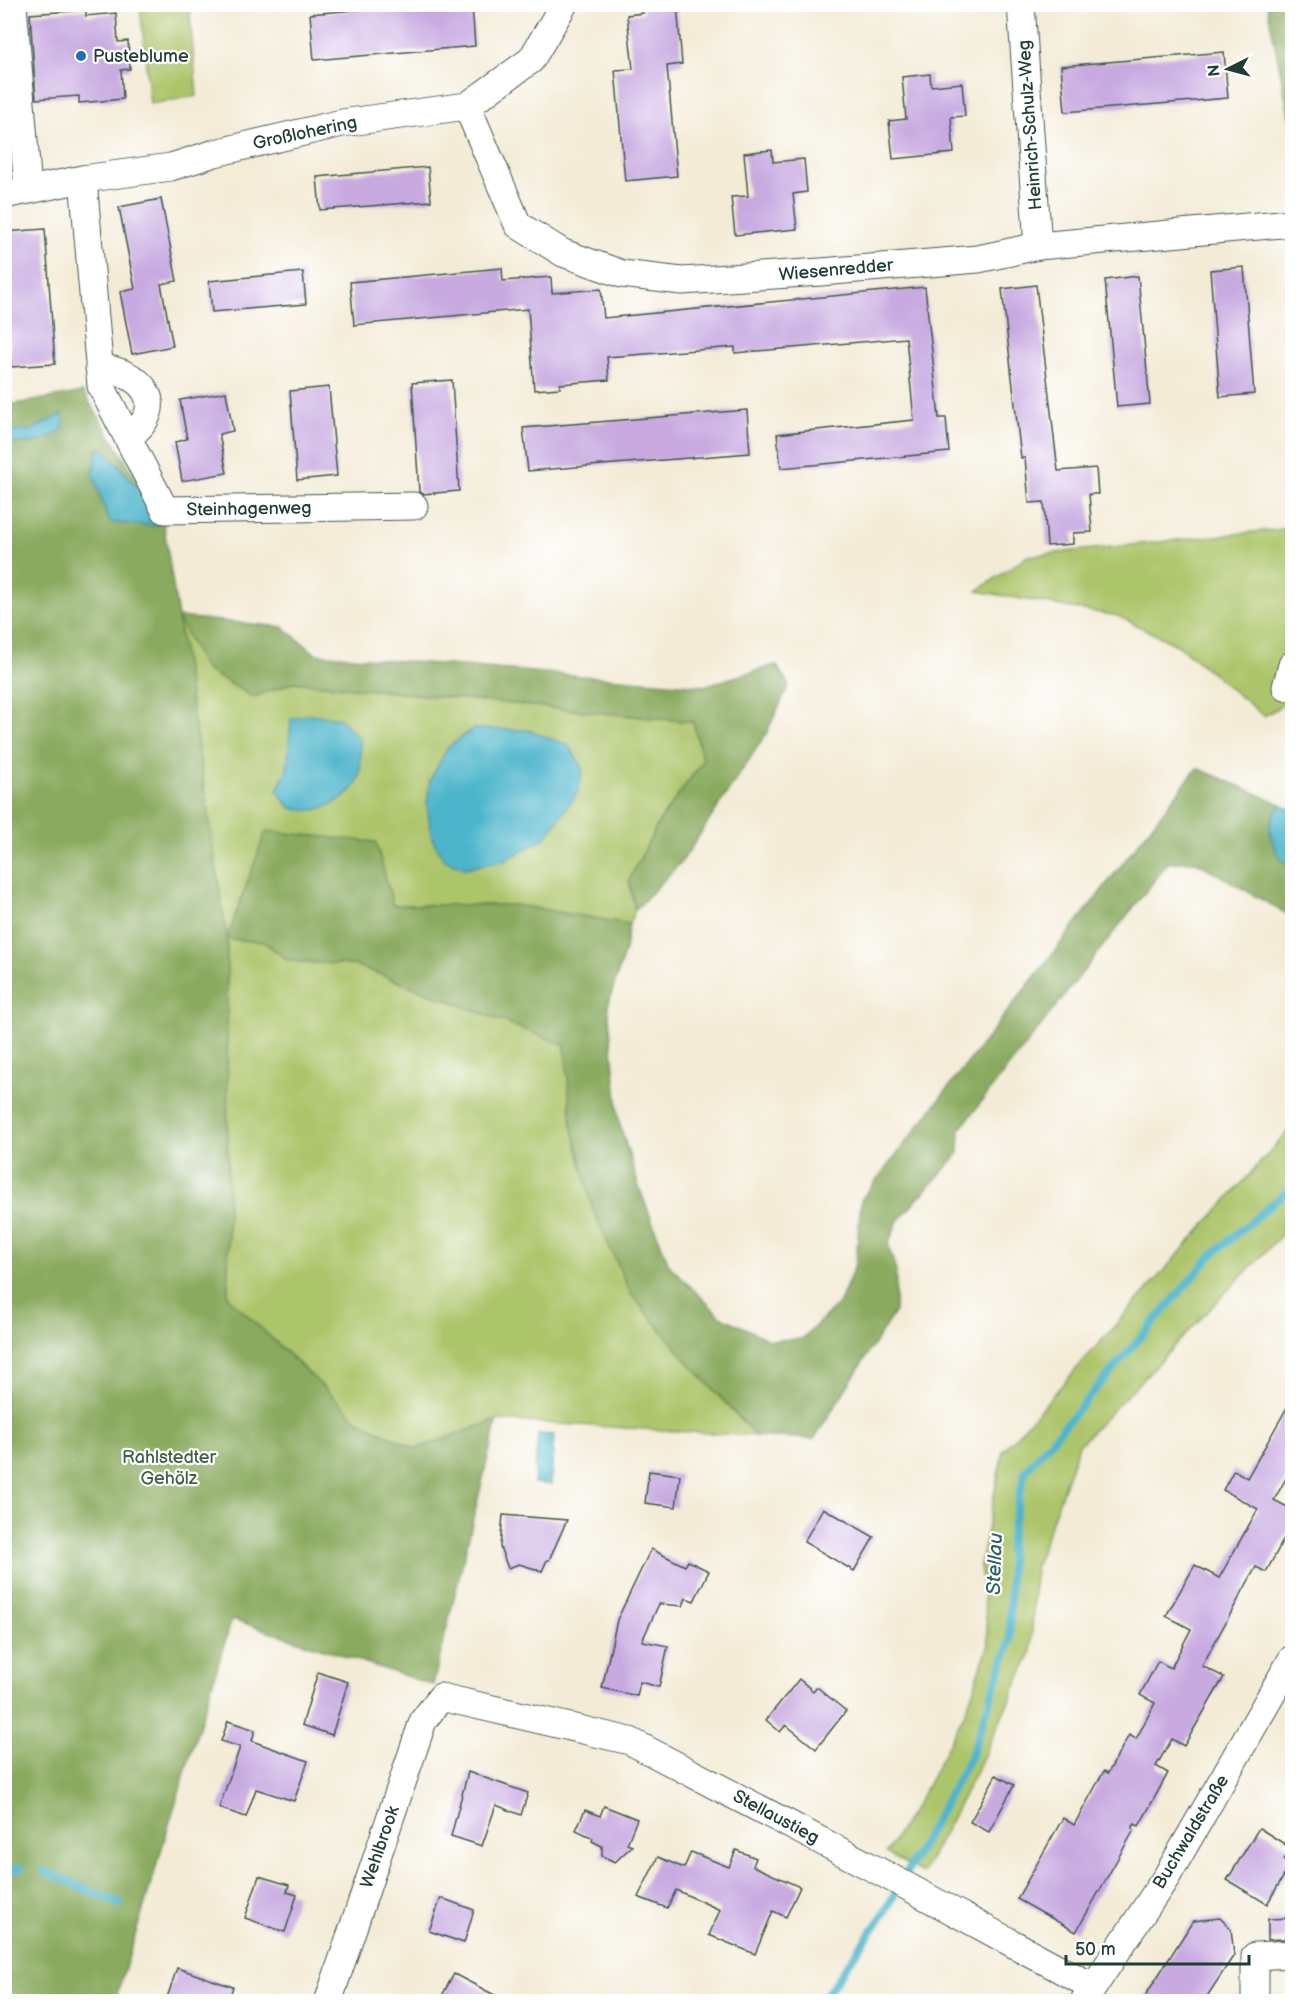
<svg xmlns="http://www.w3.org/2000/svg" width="1297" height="2006" viewBox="0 0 1297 2006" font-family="'Balsamiq Sans',sans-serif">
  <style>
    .green { fill: #adc56a; stroke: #66814f; stroke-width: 1.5; fill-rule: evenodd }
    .forest { fill: #8aaa5e; stroke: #547449; stroke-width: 1.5 }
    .water { fill: #4db5cb; stroke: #367980; stroke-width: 1.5 }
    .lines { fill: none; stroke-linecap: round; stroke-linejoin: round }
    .stream { stroke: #4db5cb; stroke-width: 8 }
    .building { fill: #c8aae1 }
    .minor-casing { stroke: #3f574c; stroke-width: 29 }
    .minor { stroke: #fff; stroke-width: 27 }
    .poi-dot { fill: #1f6fb2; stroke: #fff; stroke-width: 2 }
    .labels { text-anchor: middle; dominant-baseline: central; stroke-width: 4.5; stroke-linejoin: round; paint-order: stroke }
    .poi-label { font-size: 18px; fill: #1f3d34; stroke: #fff; text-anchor: start }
    .street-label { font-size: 18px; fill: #1f3d34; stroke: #fff }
    .park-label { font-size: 18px; fill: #425f42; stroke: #fff }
    .water-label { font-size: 20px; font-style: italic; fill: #2d6161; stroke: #fff }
  </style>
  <rect width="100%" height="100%" fill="#fff"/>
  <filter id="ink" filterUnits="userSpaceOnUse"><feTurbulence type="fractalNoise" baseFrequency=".0167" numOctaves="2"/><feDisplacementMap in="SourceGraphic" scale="12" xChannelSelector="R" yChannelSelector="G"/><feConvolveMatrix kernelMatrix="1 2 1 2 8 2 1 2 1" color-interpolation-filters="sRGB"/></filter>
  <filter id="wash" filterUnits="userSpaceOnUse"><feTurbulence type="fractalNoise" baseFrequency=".008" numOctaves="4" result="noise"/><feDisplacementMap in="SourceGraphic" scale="24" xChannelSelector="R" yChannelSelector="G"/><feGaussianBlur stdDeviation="1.35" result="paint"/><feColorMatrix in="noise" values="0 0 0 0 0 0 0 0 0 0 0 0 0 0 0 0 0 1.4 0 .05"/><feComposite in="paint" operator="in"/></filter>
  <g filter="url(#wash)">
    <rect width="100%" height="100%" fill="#f3ebd6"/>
    <g class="green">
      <polygon points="140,5 189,5 197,96 150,104"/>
      <polygon points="1292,528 1292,699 1264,716 1179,646 1118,616 977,591 1028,556"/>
      <path d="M178 617 205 669 253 697 294 682 693 722 703 761 659 822 629 880 635 910 629 924 516 905H393L228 938 264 942 289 961 355 965 565 1045 572 1126 688 1362 756 1436 497 1420 416 1449 359 1421 228 1297 227 938ZM292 719 290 807 277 790 287 770Z"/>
      <polygon points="1292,1127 1292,1224 1079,1445 1035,1568 1031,1653 979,1766 923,1873 886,1853 925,1790 967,1708 989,1644 980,1565 1003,1451"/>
    </g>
    <g class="forest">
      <polygon points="1267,5 1292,5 1292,130"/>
      <polygon points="83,392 163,521 178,617 283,627 316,654 704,686 776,665 789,685 766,734 683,860 635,910 629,880 659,822 703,761 693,722 294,682 253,697 205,669 178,618 227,938 266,831 376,842 393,905 516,905 629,924 625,950 608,1005 619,1122 639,1187 669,1265 720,1316 769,1340 802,1339 840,1302 856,1262 861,1200 1197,768 1281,804 1271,821 1270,835 1276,849 1292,868 1292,917 1195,861 1168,863 960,1129 959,1153 897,1222 888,1245 896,1270 895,1311 814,1439 756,1436 688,1362 631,1294 593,1210 572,1126 565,1045 355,965 289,961 264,942 227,939 228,1297 359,1421 416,1449 497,1420 433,1685 232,1619 115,2001 5,2002 5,406"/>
    </g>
    <g class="water">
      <path d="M61 414 64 418 63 429C43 444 28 445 5 442V432L31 430Z"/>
      <polygon points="98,448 103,448 139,489 160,522 157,526 113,523 107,517 93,474"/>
      <path d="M310 714 339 718 360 739C360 753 363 774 355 786 343 803 313 816 292 808 286 805 281 796 277 790L287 770 291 719Z"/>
      <polygon points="473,729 528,730 568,745 583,768 578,792 545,838 504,861 465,868 444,860 432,838 427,805 430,780 448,747"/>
      <path d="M1281 804 1292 811V868C1279 862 1266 835 1271 821 1272 815 1278 809 1281 804Z"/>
      <polygon points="538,1434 554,1435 551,1484 534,1483"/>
    </g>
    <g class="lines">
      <g class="stream">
        <polyline points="44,1871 120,1904"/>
        <polyline points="4,1872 21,1868"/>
        <polyline points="821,2002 885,1912 972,1753 1010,1642 1010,1539 1025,1471 1212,1255 1292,1187"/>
      </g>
    </g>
    <g id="blocks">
      <g class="building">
        <polygon points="421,4 472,4 475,46 314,60 310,14"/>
        <polygon points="642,4 677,4 682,64 667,66 677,176 625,181 615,70 633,69 627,15 643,13"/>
        <polygon points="86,10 86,16 116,13 118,42 128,41 130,69 121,70 123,99 79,103 79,96 36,99 30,14"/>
        <polygon points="1224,52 1228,98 1065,112 1061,66"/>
        <polygon points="930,74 931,86 962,83 965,116 951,117 954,153 893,159 889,121 906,119 902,77"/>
        <polygon points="772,150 773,162 804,159 807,192 793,194 797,229 735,235 731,197 748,196 744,153"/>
        <polygon points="428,167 431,201 320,210 317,177"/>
        <polygon points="161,199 177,281 161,284 173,346 132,354 120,292 135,289 119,207"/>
        <polygon points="45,229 55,364 11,367 4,232"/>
        <polygon points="1244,267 1254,394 1220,397 1210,270"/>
        <polygon points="502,268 503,281 551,277 552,293 601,289 604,318 925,287 939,418 946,418 949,452 781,468 777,434 914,420 906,338 735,353 735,347 607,357 609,380 560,384 560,388 534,390 528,309 354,325 350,282"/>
        <polygon points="303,272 306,304 212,312 209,281"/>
        <polygon points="1138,276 1150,404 1117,407 1105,280"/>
        <polygon points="1036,285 1058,471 1096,468 1098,494 1089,494 1092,532 1073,533 1073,544 1047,546 1044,502 1029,503 1025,458 1021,458 1002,289"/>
        <polygon points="452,380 459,491 423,494 419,492 412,383"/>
        <polygon points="329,387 337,476 297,480 290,391"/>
        <polygon points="226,392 233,431 219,434 227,473 182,481 175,442 187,439 180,400"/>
        <polygon points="747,410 750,453 528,471 523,428"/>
        <polygon points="1293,1397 1293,1466 1274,1500 1293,1510 1293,1522 1266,1572 1256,1567 1202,1666 1224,1677 1184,1746 1172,1739 1156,1766 1168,1773 1139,1826 1135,1824 1132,1828 1134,1830 1076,1932 1017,1899 1063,1818 1074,1825 1104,1771 1108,1773 1129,1735 1136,1739 1155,1703 1140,1695 1158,1661 1171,1668 1191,1629 1166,1616 1195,1565 1219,1578 1258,1509 1223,1490 1234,1470 1247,1478"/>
        <polygon points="649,1471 680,1475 676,1507 645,1503"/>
        <polygon points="823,1508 874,1537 854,1571 804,1542"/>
        <polygon points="503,1515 567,1520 549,1560 547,1560 542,1571 519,1564 508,1568 500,1547"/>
        <polygon points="651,1549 685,1566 688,1561 709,1571 694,1601 686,1598 683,1606 659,1604 642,1641 668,1646 659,1687 640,1682 637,1696 602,1688 617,1620"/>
        <polygon points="318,1672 348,1682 332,1735 302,1725"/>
        <polygon points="799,1679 813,1691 817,1687 846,1711 816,1749 786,1725 780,1732 766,1720"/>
        <polygon points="228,1721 255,1730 252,1741 308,1761 294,1801 256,1789 246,1817 219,1808 240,1747 221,1741"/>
        <polygon points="468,1772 528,1793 521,1815 496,1805 482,1846 451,1836"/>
        <polygon points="996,1775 1014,1785 989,1832 970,1822"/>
        <polygon points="604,1806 637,1819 627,1844 632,1846 615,1862 602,1856 602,1846 592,1841 593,1838 576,1830 585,1810 600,1816"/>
        <polygon points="1259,1828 1291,1848 1284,1860 1291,1864 1267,1904 1227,1880"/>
        <polygon points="736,1850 756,1858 753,1866 800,1887 786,1917 773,1911 755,1954 709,1935 720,1910 676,1890 667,1908 638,1897 658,1857 684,1868 691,1852 729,1867"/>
        <polygon points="259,1876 289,1885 287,1892 297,1895 285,1932 245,1918"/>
        <polygon points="441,1898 474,1910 464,1943 429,1931"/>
        <polygon points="1220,1918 1231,1929 1234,1955 1204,2001 1142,2001 1193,1921"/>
        <polygon points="1293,1918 1293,1938 1268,1940 1268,1919"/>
        <polygon points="177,1968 233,1987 228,2001 166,2001"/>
        <polygon points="454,1974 506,2001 439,2001"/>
      </g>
    </g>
  </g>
  <g filter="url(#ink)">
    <use href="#blocks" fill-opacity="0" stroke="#3f574c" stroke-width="1.5"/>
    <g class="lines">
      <defs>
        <g id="minor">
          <polyline points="13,4 28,190"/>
          <polyline points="1021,4 1038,246"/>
          <polyline points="467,106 518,225 563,253 622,274 682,281 821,272 978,259 1038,246 1292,223"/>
          <polyline points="83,179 101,386 165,510 414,506"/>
          <polyline points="4,195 83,179 171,167 215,153 342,123 467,106 531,60 564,4"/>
          <path d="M99 368C143 371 171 407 128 437"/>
          <polyline points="1286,687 1292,665"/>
          <polyline points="1084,2001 1167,1876 1292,1659"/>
          <polyline points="328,2002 423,1721 441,1697 630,1741 888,1876 1093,1987"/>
          <polyline points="1255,2002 1255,1956 1292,1954"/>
        </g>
      </defs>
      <use href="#minor" class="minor-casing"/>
      <use href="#minor" class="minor"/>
    </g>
  </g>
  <circle class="poi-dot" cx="81" cy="56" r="6"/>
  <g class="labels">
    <g class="poi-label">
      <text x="93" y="56">Pusteblume</text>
    </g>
    <g class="street-label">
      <text transform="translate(1030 125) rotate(-94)">Heinrich-Schulz-Weg</text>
      <text transform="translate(305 133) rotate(-12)">Großlohering</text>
      <text transform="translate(836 270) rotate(-5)">Wiesenredder</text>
      <text transform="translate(249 509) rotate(-1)">Steinhagenweg</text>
      <text transform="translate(776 1817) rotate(28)">Stellaustieg</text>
      <text transform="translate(1191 1832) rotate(-59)">Buchwaldstraße</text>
      <text transform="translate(380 1847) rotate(-71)">Wehlbrook</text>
    </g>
    <g class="park-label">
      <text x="169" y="1457">Rahlstedter<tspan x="169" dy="21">Gehölz</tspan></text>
    </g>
    <g class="water-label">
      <text transform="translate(995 1564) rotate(-88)">Stellau</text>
    </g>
  </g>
  <rect width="1297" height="2006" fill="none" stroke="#fff" stroke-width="24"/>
  <g transform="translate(1228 69) rotate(264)" stroke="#ffffff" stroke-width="4.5" paint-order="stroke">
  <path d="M0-4.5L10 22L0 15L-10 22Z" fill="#1f3d34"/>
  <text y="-9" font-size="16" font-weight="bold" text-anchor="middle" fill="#1f3d34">N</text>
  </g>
  <path d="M1066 1955v9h183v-9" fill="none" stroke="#1f3d34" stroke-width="3"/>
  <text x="1075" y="1955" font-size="18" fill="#1f3d34" stroke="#ffffff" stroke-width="4.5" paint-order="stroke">50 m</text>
</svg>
